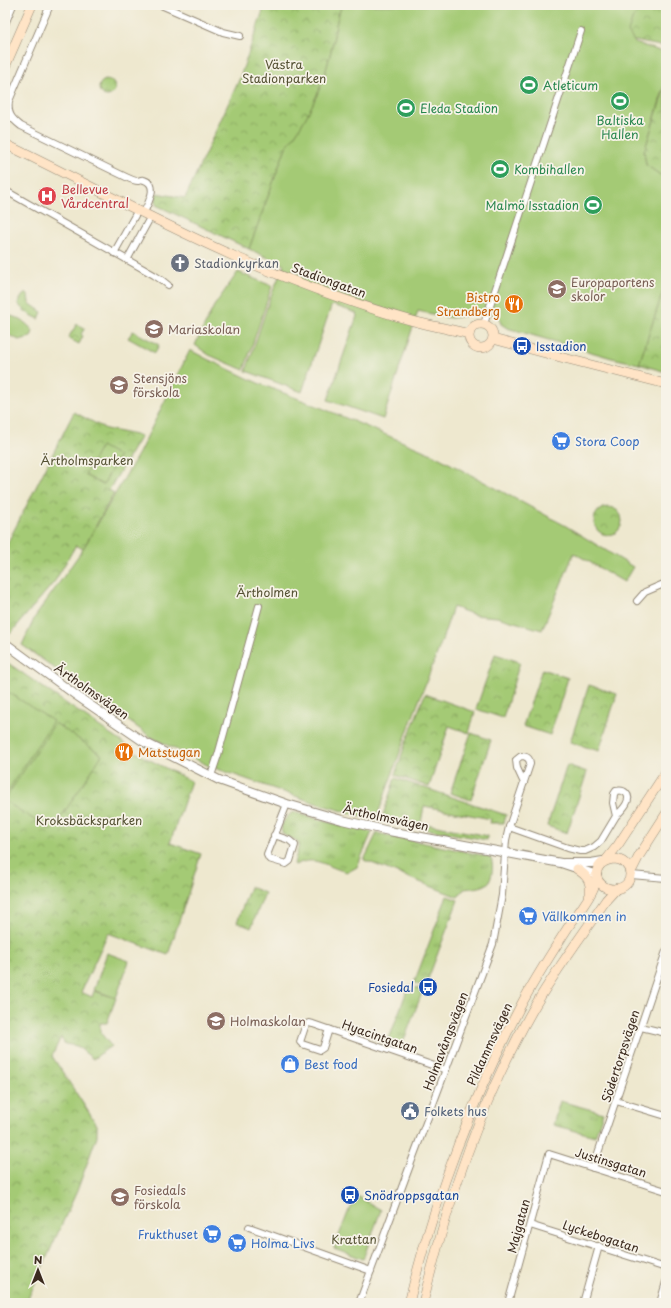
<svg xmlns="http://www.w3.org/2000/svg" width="671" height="1308" viewBox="0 0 671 1308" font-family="'Playpen Sans',sans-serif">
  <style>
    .grass { fill: url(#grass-tufts); stroke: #707a4a }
    .park { fill: url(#park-crowns); stroke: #707a4a }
    .garden { fill: #a4ca75; stroke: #707a4a }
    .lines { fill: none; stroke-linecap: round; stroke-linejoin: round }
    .minor-casing { stroke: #948976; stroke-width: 8 }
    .tertiary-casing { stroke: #948976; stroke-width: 10 }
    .secondary-casing { stroke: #948976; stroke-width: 10 }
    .minor { stroke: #fff; stroke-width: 6 }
    .tertiary { stroke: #fff; stroke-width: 8 }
    .secondary { stroke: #ffe4c6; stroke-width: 9 }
    .labels { text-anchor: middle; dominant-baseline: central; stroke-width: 3.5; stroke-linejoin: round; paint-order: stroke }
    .park-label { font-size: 12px; fill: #555234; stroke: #f7f3e8 }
    .leisure-label { font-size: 12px; fill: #27864d; stroke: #f7f3e8; text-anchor: start }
    .health-label { font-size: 12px; fill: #be3a42; stroke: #f7f3e8; text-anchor: start }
    .worship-label { font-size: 12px; fill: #5b616d; stroke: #f7f3e8; text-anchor: start }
    .street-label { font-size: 12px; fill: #3b2a1e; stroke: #f7f3e8 }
    .education-label { font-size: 12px; fill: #785e54; stroke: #f7f3e8; text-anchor: start }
    .food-label { font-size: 12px; fill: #c56008; stroke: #f7f3e8; text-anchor: end }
    .transit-label { font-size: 12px; fill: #164399; stroke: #f7f3e8; text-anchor: start }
    .shop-label { font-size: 12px; fill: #366cbe; stroke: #f7f3e8; text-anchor: start }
    .service-label { font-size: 12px; fill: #4e5e75; stroke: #f7f3e8; text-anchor: start }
  </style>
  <defs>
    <pattern id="grass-tufts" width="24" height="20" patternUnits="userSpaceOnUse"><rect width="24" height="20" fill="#a4ca75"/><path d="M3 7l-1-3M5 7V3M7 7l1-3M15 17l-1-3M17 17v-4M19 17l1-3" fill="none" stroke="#87a45f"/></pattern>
    <pattern id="park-crowns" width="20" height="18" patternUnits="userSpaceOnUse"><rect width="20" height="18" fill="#a4ca75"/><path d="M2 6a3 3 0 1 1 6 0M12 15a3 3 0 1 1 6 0" fill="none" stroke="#87a45f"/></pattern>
  </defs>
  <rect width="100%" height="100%" fill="#f7f3e8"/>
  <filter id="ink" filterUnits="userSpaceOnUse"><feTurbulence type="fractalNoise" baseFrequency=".025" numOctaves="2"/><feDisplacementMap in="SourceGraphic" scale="8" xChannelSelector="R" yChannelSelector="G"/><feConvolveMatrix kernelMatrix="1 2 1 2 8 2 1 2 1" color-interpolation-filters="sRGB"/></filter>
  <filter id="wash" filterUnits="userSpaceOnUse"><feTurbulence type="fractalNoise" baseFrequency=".012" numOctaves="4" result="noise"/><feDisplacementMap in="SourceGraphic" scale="16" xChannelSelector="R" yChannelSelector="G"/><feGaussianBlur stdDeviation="0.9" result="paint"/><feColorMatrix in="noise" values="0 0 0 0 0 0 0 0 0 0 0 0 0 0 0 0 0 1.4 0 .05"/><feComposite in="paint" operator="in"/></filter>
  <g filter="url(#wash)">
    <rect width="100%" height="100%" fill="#eee8cf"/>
    <g class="grass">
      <path d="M294 812 327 822 372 832 357 867 348 872C327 868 317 854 295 865L294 864 299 844 298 842C294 838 288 838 284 835 277 828 286 815 294 812Z"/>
      <path d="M377 833 486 856C488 857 490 857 491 859 494 865 492 881 487 884 481 888 471 888 464 889L458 897 364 860Z"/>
      <polygon points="250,887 265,893 251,928 237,922"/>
      <polygon points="447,896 458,900 425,987 414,983"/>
      <polygon points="409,985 423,990 401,1048 372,1038 374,1033 389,1039"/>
      <polygon points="560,1101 603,1113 595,1136 553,1125"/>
    </g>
    <g class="park">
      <path d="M265 5H342C335 22 334 42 329 59 322 90 306 123 286 147L249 249 156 205V193L185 198 239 80Z"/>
      <polygon points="639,5 666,5 666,47 625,39 631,20 639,10"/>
      <circle cx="107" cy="88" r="8"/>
      <polygon points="664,90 666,91 666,179 646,165 644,152"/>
      <polygon points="666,282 666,372 639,364"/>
      <path d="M26 293 28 295 29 303 42 312 39 319C31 315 22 311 18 303 20 300 22 295 26 293Z"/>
      <polygon points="77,324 85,328 81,334 83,336 79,344 68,338"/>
      <polygon points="74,412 106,429 141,436 109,490 114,493 83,549 76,545 55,581 10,634 5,629 5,548"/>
      <circle cx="608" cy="521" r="14"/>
      <polygon points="495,654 520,662 503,718 476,709"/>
      <polygon points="5,661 142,756 191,781 170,843 201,854 168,955 108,933 81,992 92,997 94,991 116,998 107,1023 100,1023 100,1032 111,1046 93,1059 77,1046 65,1044 61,1037 52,1056 97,1125 97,1136 77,1191 26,1303 19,1303 5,1298"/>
      <polygon points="542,669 568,678 550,735 523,726"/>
      <polygon points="589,685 617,694 599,751 570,742"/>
      <polygon points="425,694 475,712 469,733 449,726 429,787 395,775 405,745"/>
      <polygon points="471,733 491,740 471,800 450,793"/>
      <polygon points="567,765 587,772 567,833 547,826"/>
      <polygon points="395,778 506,815 504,823 490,823 491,819 424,806 421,823 488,836 487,840 381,821"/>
    </g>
    <g class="garden">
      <path d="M342 5H639V10L633 17 628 32 635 43 666 53V81L644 152 646 165 666 179V282L639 364 612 358 507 328 501 324 499 318 497 316 476 309 469 315 451 318 418 311 383 419 328 400 357 316 356 313 333 305 331 307 302 392 246 371 270 298 284 265 249 249 286 147C305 124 322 89 329 59 334 42 335 22 342 5Z"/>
      <polygon points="238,272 272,286 244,370 209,355 195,345 214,306"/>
      <path d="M5 315C17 316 26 322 33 331L31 337 19 340 5 333Z"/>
      <polygon points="133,331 159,345 155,353 128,338"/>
      <polygon points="190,350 207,359 258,383 317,406 432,454 566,526 633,567 624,582 574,553 542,630 497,617 475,615 453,607 441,643 409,727 376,820 318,804 252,781 209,766 151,737 22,645 35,617 83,549 139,453"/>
      <polygon points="101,446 119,456 103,485 85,475"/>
      <polygon points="5,690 53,721 5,795"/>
      <polygon points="55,723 102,755 52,831 5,801 5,799"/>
      <polygon points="107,953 129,961 116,998 94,990"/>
      <polygon points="357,1196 381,1210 363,1259 334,1248 349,1210 350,1210"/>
    </g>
  </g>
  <g filter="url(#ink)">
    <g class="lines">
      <defs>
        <g id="minor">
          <path d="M50 5 9 101C7 114 12 119 21 126L126 177C130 179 134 181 138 181 142 180 141 179 144 180 160 185 147 204 144 213"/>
          <polyline points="161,5 223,32 240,36"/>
          <polyline points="5,24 13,5"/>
          <polyline points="6,191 154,275 163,281 168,285"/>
          <polyline points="114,253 138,210"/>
          <polyline points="127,260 151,216"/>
          <polyline points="484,324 581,31"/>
          <polyline points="637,601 645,592 666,583"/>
          <polyline points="211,776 218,755 259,606"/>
          <path d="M509 827 568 848 580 851H585L594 847 601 841 616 816 613 803 614 794 616 791C620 790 623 790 626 793 633 800 621 811 616 816"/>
          <polyline points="274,835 289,840 295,845 290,861 286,864 269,859 267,855 287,804"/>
          <polyline points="631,875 666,878"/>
          <polyline points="641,1027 666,1033"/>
          <polyline points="329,1029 323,1048 320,1050 302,1044 300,1042 306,1024 309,1023 313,1024 446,1070"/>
          <polyline points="616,1101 666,1116"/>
          <polyline points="593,1168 666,951"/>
          <polyline points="530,1225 666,1268"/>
          <polyline points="249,1227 371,1271"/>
          <path d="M359 1303 412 1160 493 944 502 895 506 840 509 827 530 764C530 758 526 756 521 756L516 760 517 768 524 783"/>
          <polyline points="508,1303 549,1154 666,1191"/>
          <polyline points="583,1303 599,1246"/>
          <polyline points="660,1303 666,1282"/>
        </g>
        <g id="tertiary">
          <polyline points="5,643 77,696 144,742 219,780 287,804 342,820 389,831 561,863 597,875"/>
          <polyline points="564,863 591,863 603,861"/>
        </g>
        <g id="secondary">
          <polyline points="5,67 32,5"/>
          <path d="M5 144C82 181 158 223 236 257 294 282 353 304 413 321 431 326 451 329 469 334"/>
          <circle cx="481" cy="336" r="12"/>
          <polyline points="493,339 560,357 666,384"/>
          <path d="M613 859C634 859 637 888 614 889 594 889 588 863 613 859Z"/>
          <polyline points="606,860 618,845 666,772"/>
          <path d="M577 869C586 875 591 880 590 892"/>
          <polyline points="631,872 639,856 666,814"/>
          <path d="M409 1303C434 1200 472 1100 520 1007 534 980 551 954 567 929 576 915 595 893 597 877"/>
          <path d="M423 1303C447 1202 481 1101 532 1011 554 972 581 937 606 900L617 888"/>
        </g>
      </defs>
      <use href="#minor" class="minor-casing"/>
      <use href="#tertiary" class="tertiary-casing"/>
      <use href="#secondary" class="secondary-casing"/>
      <use href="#minor" class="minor"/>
      <use href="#tertiary" class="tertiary"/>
      <use href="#secondary" class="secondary"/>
    </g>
  </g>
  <defs>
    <symbol id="stadium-disc" viewBox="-11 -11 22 22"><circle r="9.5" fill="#2e9e5b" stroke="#f7f3e8"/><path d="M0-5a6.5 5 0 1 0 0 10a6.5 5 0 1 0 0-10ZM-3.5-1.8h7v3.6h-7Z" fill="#fff"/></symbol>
    <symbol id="hospital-disc" viewBox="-11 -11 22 22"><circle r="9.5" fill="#e0444e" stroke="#f7f3e8"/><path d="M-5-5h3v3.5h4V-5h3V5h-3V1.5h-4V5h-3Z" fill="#fff"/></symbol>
    <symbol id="church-disc" viewBox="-11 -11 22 22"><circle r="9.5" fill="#6b7280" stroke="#f7f3e8"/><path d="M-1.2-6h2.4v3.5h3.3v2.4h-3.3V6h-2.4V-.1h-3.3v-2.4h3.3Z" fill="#fff"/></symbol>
    <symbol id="school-disc" viewBox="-11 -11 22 22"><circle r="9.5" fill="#8d6e63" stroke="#f7f3e8"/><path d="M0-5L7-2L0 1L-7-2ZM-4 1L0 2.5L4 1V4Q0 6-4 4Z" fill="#fff"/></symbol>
    <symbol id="restaurant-disc" viewBox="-11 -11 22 22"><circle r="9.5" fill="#e8710a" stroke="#f7f3e8"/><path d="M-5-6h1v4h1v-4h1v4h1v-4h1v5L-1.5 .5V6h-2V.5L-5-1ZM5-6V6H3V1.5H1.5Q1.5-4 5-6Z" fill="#fff"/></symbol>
    <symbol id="bus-disc" viewBox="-11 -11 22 22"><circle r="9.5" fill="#1a4fb4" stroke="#f7f3e8"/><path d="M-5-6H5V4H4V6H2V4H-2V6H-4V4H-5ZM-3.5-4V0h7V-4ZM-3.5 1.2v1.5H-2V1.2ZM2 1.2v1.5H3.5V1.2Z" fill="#fff"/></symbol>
    <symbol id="supermarket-disc" viewBox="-11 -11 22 22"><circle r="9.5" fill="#3f7fe0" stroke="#f7f3e8"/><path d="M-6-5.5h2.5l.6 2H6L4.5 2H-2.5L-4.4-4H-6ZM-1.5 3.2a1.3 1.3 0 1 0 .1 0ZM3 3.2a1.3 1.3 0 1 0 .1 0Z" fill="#fff"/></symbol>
    <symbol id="shop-disc" viewBox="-11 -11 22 22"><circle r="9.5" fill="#3f7fe0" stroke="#f7f3e8"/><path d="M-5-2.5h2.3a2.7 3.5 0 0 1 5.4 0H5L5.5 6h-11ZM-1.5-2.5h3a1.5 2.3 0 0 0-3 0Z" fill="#fff"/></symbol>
    <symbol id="civic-disc" viewBox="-11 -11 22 22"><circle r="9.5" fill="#5c6f8a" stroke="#f7f3e8"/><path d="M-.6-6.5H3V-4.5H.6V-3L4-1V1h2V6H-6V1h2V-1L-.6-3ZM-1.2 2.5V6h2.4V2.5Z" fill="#fff"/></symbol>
  </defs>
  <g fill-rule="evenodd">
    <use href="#stadium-disc" x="518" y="74" width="22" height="22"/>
    <use href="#stadium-disc" x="609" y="90" width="22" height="22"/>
    <use href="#stadium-disc" x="395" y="97" width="22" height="22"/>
    <use href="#stadium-disc" x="489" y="158" width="22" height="22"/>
    <use href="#hospital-disc" x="36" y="185" width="22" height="22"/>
    <use href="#stadium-disc" x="582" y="194" width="22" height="22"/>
    <use href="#church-disc" x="169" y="252" width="22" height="22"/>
    <use href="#school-disc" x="546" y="278" width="22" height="22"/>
    <use href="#restaurant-disc" x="503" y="293" width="22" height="22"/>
    <use href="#school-disc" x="143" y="318" width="22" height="22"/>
    <use href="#bus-disc" x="511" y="335" width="22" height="22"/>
    <use href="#school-disc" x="108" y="374" width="22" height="22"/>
    <use href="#supermarket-disc" x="550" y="430" width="22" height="22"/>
    <use href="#restaurant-disc" x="113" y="741" width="22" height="22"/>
    <use href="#supermarket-disc" x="517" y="905" width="22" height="22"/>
    <use href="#bus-disc" x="417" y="976" width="22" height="22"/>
    <use href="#school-disc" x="205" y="1010" width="22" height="22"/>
    <use href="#shop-disc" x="279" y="1053" width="22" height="22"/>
    <use href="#civic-disc" x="399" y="1100" width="22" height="22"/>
    <use href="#bus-disc" x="339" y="1184" width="22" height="22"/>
    <use href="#school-disc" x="109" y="1186" width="22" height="22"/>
    <use href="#supermarket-disc" x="201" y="1223" width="22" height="22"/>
    <use href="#supermarket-disc" x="226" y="1232" width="22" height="22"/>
  </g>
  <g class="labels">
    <g class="park-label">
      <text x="284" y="64">Västra<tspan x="284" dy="14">Stadionparken</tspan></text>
      <text x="87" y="460">Ärtholmsparken</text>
      <text x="267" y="592">Ärtholmen</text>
      <text x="89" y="820">Kroksbäcksparken</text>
      <text x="354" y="1239">Krattan</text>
    </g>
    <g class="leisure-label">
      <text x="543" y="85">Atleticum</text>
      <text x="420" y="108">Eleda Stadion</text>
      <text x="620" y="120" text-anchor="middle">Baltiska<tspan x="620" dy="14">Hallen</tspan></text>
      <text x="514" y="169">Kombihallen</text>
      <text x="579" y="205" text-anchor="end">Malmö Isstadion</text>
    </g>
    <g class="health-label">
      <text x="61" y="189">Bellevue<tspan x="61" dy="14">Vårdcentral</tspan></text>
    </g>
    <g class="worship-label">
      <text x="194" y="263">Stadionkyrkan</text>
    </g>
    <g class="street-label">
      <text transform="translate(329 280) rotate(20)">Stadiongatan</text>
      <text transform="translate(92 691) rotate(35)">Ärtholmsvägen</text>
      <text transform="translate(386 817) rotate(12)">Ärtholmsvägen</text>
      <text transform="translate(380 1036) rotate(19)">Hyacintgatan</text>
      <text transform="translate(445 1041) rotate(-69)">Holmavångsvägen</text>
      <text transform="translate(489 1044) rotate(-65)">Pildammsvägen</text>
      <text transform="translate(620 1056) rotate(-72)">Södertorpsvägen</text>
      <text transform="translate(611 1162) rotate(17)">Justinsgatan</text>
      <text transform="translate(518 1226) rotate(-75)">Majgatan</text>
      <text transform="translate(601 1236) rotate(18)">Lyckebogatan</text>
    </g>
    <g class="education-label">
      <text x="571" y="282">Europaportens<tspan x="571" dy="14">skolor</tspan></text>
      <text x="168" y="329">Mariaskolan</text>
      <text x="133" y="378">Stensjöns<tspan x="133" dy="14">förskola</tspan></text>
      <text x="230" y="1021">Holmaskolan</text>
      <text x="134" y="1190">Fosiedals<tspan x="134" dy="14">förskola</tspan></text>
    </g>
    <g class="food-label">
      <text x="500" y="297">Bistro<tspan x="500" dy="14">Strandberg</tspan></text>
      <text x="138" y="752" text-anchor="start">Matstugan</text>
    </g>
    <g class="transit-label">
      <text x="536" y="346">Isstadion</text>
      <text x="414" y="987" text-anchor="end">Fosiedal</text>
      <text x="364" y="1195">Snödroppsgatan</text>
    </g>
    <g class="shop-label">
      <text x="575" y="441">Stora Coop</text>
      <text x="542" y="916">Vällkommen in</text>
      <text x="304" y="1064">Best food</text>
      <text x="198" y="1234" text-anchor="end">Frukthuset</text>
      <text x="251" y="1243">Holma Livs</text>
    </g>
    <g class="service-label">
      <text x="424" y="1111">Folkets hus</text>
    </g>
  </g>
  <rect width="671" height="1308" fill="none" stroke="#f7f3e8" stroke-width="20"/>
  <g transform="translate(38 1270)" stroke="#f7f3e8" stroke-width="3" paint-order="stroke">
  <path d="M0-3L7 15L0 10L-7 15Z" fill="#3b2a1e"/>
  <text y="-6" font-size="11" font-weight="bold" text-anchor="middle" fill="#3b2a1e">N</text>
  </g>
</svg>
